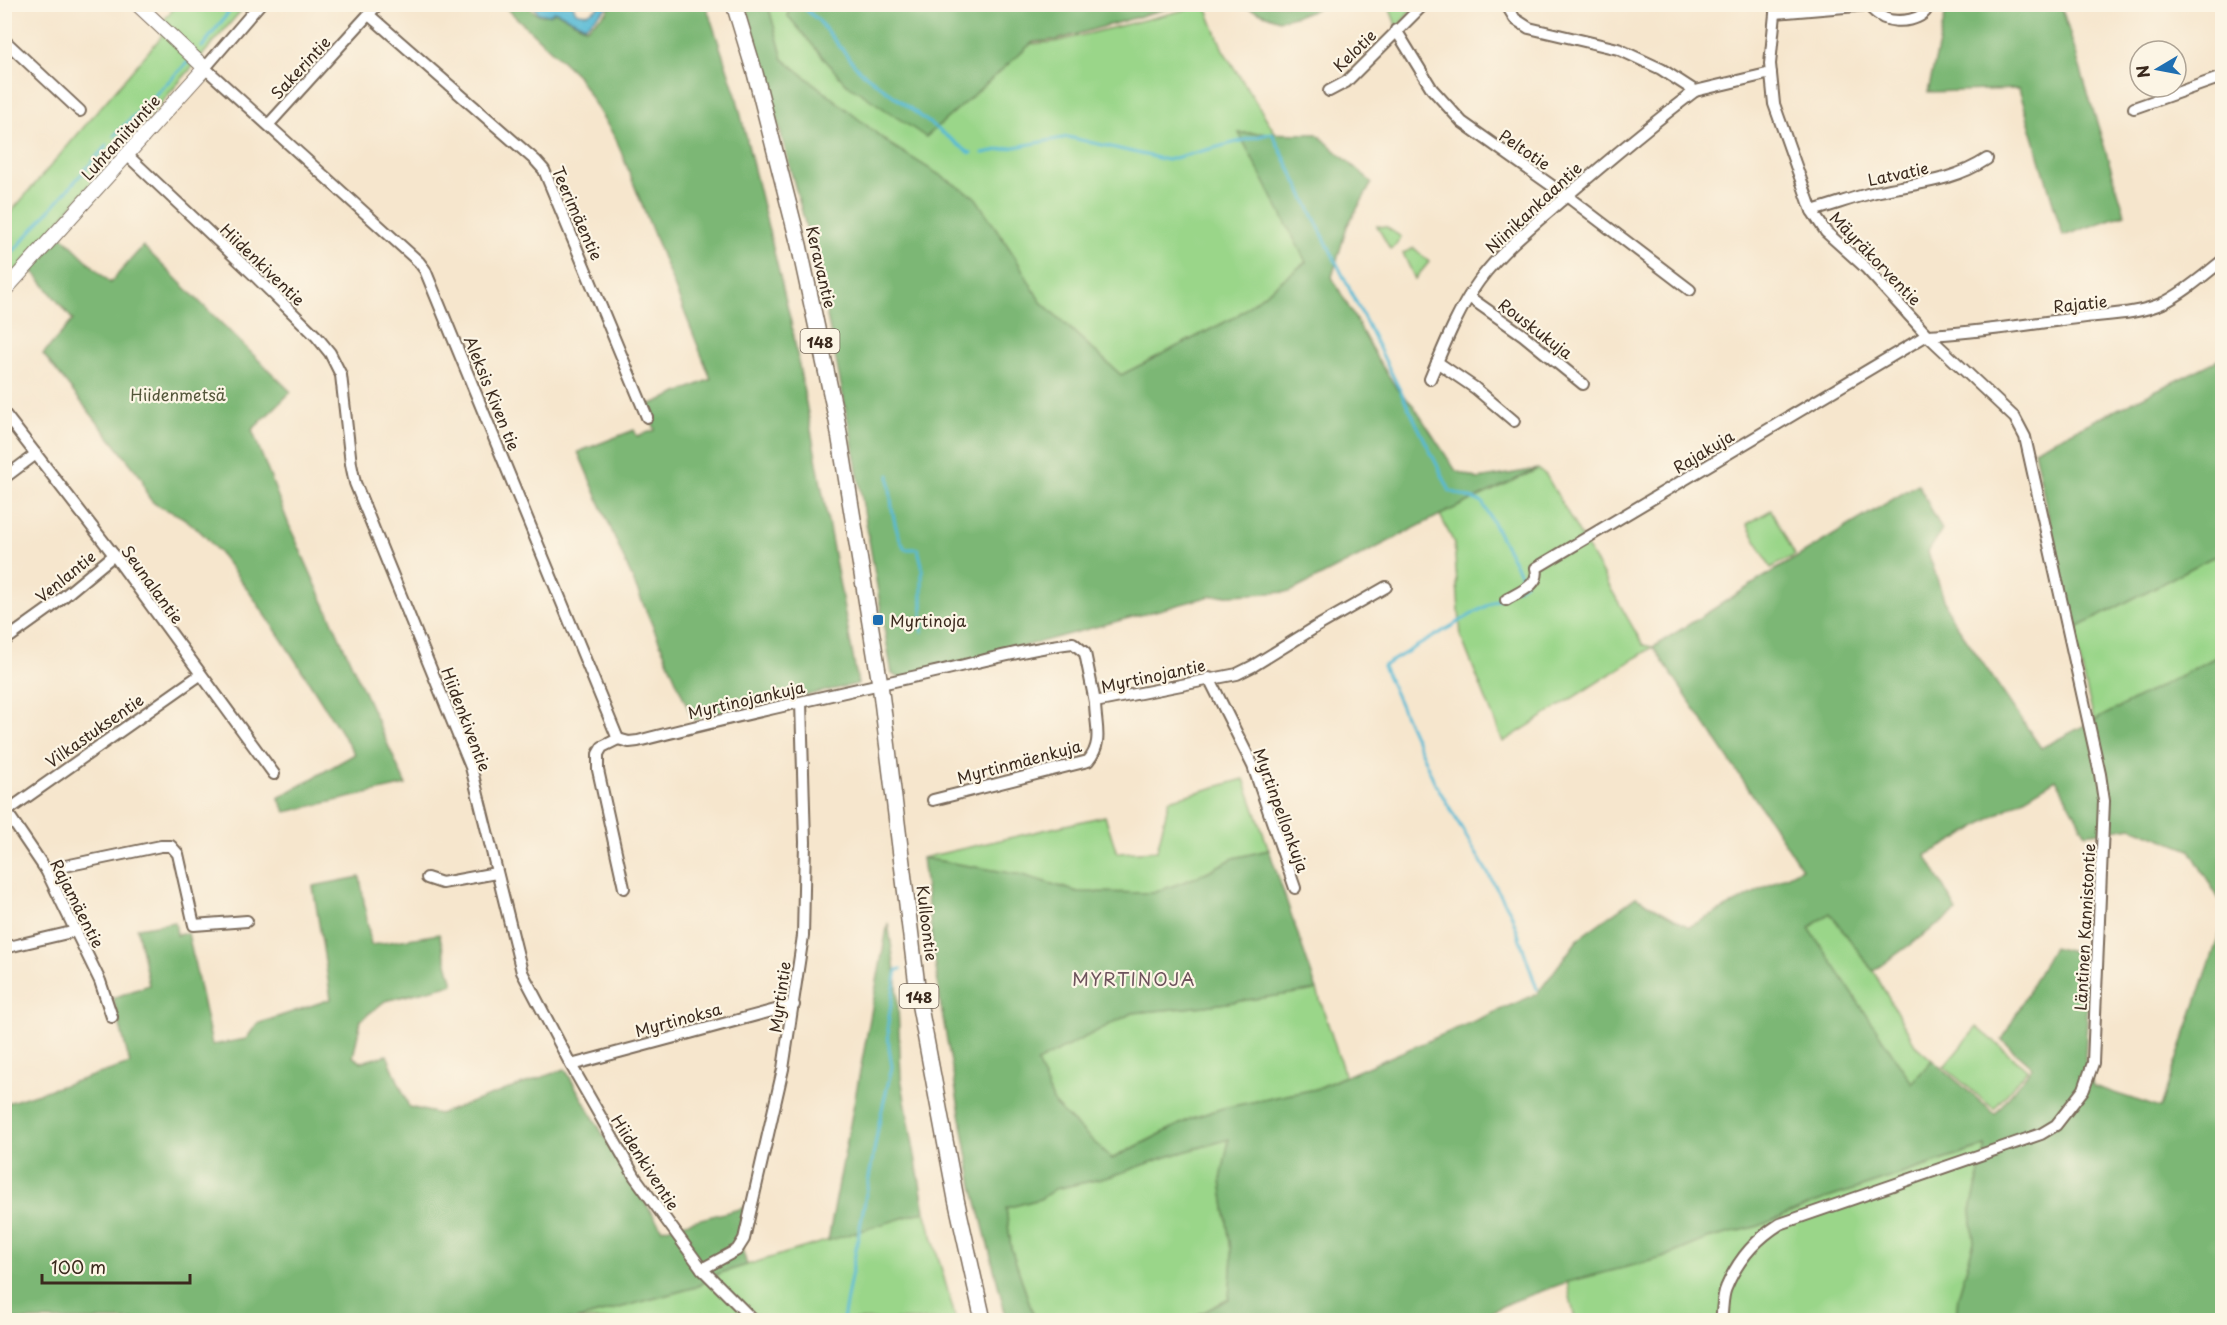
<svg xmlns="http://www.w3.org/2000/svg" width="2227" height="1325" viewBox="0 0 2227 1325" font-family="'Playpen Sans',sans-serif">
  <style>
    .green { fill: #9ad689; stroke: #6a8054; stroke-width: 1.5 }
    .forest { fill: #7bb775; stroke: #5b704a; stroke-width: 1.5 }
    .water { fill: #57bad5; stroke: #49727a; stroke-width: 1.5 }
    .lines { fill: none; stroke-linecap: round; stroke-linejoin: round }
    .stream { stroke: #57bad5; stroke-width: 3 }
    .street-casing { stroke: #7c6c5b; stroke-width: 14 }
    .secondary-casing { stroke: #7c6c5b; stroke-width: 16 }
    .primary-casing { stroke: #7c6c5b; stroke-width: 18 }
    .street { stroke: #fff; stroke-width: 10 }
    .secondary { stroke: #fff; stroke-width: 14 }
    .primary { stroke: #fff; stroke-width: 15 }
    .poi-dot { fill: #1f6fb2; stroke: #fcf5e5; stroke-width: 2 }
    .labels { text-anchor: middle; dominant-baseline: central; stroke-width: 4.5; stroke-linejoin: round; paint-order: stroke }
    .shield { fill: #fcf5e5; stroke: #75675a; stroke-width: 1.5 }
    .shield-label { font-size: 15px; font-weight: bold; fill: #3b2a1e }
    .street-label { font-size: 16px; fill: #3b2a1e; stroke: #fcf5e5 }
    .park-label { font-size: 16px; fill: #535539; stroke: #fcf5e5 }
    .poi-label { font-size: 16px; fill: #3b2a1e; stroke: #fcf5e5; text-anchor: start }
    .neighbourhood-label { font-size: 18px; letter-spacing: 1.5px; fill: #6d535c; stroke: #fcf5e5 }
  </style>
  <rect width="100%" height="100%" fill="#fcf5e5"/>
  <filter id="ink" filterUnits="userSpaceOnUse"><feTurbulence type="fractalNoise" baseFrequency=".0167" numOctaves="2"/><feDisplacementMap in="SourceGraphic" scale="12" xChannelSelector="R" yChannelSelector="G"/><feConvolveMatrix kernelMatrix="1 2 1 2 8 2 1 2 1" color-interpolation-filters="sRGB"/></filter>
  <filter id="wash" filterUnits="userSpaceOnUse"><feTurbulence type="fractalNoise" baseFrequency=".008" numOctaves="4" result="noise"/><feDisplacementMap in="SourceGraphic" scale="24" xChannelSelector="R" yChannelSelector="G"/><feGaussianBlur stdDeviation="1.35" result="paint"/><feColorMatrix in="noise" values="0 0 0 0 0 0 0 0 0 0 0 0 0 0 0 0 0 1.4 0 .05"/><feComposite in="paint" operator="in"/></filter>
  <g filter="url(#wash)">
    <rect width="100%" height="100%" fill="#f6e6cd"/>
    <g class="green">
      <polygon points="1388,4 1415,5 1397,28"/>
      <polygon points="177,5 246,5 5,283 5,219 161,37 166,17"/>
      <polygon points="768,5 789,5 788,16 926,137 1031,44 1055,42 1205,5 1223,50 1276,134 1239,133 1307,261 1235,317 1121,375 1040,301 1015,257 975,197 891,145 783,59"/>
      <polygon points="1377,226 1386,227 1401,237 1396,245 1390,249"/>
      <polygon points="1414,248 1429,262 1415,279 1403,253"/>
      <polygon points="1538,469 1546,475 1643,645 1653,647 1503,742 1461,637 1454,543 1440,515"/>
      <polygon points="1771,510 1795,555 1771,568 1747,524"/>
      <polygon points="2222,552 2222,654 2094,721 2073,630"/>
      <polygon points="1244,779 1269,850 1234,858 1197,877 1153,893 1078,892 1022,875 922,858 1105,816 1117,853 1157,851 1169,800"/>
      <polygon points="1830,913 1873,971 1916,1046 1932,1060 1912,1084 1809,928"/>
      <polygon points="1317,990 1345,1076 1316,1089 1223,1108 1190,1119 1111,1159 1055,1105 1036,1062 1132,1013 1205,1006"/>
      <polygon points="1977,1027 2027,1069 1994,1109 1944,1067"/>
      <polygon points="1230,1139 1221,1180 1232,1257 1229,1299 1188,1320 1035,1320 1011,1248 1006,1208 1040,1199 1055,1189 1109,1177 1166,1157"/>
      <polygon points="1987,1146 1971,1210 1974,1242 1958,1297 1956,1320 1575,1320 1567,1282 1662,1258 1707,1239 1759,1226 1816,1202"/>
      <polygon points="925,1211 956,1320 575,1320 696,1287 709,1279 716,1284 717,1274"/>
    </g>
    <g class="forest">
      <path d="M503 5H528C536 16 543 18 556 12L586 28 607 12 611 5H706L736 95 791 322 858 684 693 720 578 452 634 430 637 436 655 430 647 406 711 379 616 139 577 75Z"/>
      <polygon points="746,5 768,5 783,59 891,145 975,197 1015,257 1040,301 1121,375 1235,317 1306,262 1239,133 1317,134 1372,183 1347,226 1332,277 1377,358 1397,389 1413,405 1456,471 1478,479 1538,469 1440,515 1290,592 1211,596 902,679 892,674 851,435 818,271"/>
      <polygon points="789,5 789,4 1181,5 1056,40 1033,42 926,137 844,82 788,16"/>
      <polygon points="1240,5 1325,4 1325,5 1310,12 1279,20"/>
      <polygon points="1956,5 2061,5 2125,214 2063,236 2019,89 1928,92 1946,11"/>
      <path d="M62 236 110 283 143 246 291 392 252 430 289 525 406 785 286 812 278 798 355 754C307 680 263 603 206 537 200 531 192 524 185 519 162 504 148 511 142 478L43 354 73 320 32 270Z"/>
      <polygon points="2222,358 2222,552 2073,630 2034,450"/>
      <polygon points="1918,484 1942,530 1928,552 1949,614 2041,748 2222,654 2222,904 2190,850 2132,827 2086,834 2056,779 1953,841 1926,855 1957,911 1873,971 1830,913 1809,928 1912,1083 1932,1060 1995,1114 2032,1067 2002,1040 2053,947 2090,956 2085,1059 2093,1086 2160,1108 2222,927 2222,1320 1956,1320 1958,1297 1974,1242 1971,1210 1986,1146 1816,1202 1759,1226 1707,1239 1662,1258 1567,1282 1511,1302 1473,1320 1188,1320 1229,1299 1232,1257 1221,1180 1229,1139 1166,1157 1109,1177 1055,1189 1040,1199 1006,1208 1011,1248 1035,1320 1007,1320 973,1186 941,1007 922,858 1022,875 1078,892 1153,893 1197,877 1234,858 1269,850 1317,990 1205,1006 1132,1013 1037,1062 1055,1105 1112,1159 1190,1119 1223,1108 1316,1089 1537,994 1579,938 1636,897 1689,927 1802,868 1653,647 1764,577"/>
      <polygon points="360,877 371,945 439,934 453,984 385,1001 361,1020 353,1057 361,1062 387,1055 409,1107 439,1114 565,1069 622,1167 662,1229 747,1207 739,1239 747,1265 717,1274 696,1287 575,1320 5,1320 4,1104 130,1064 113,998 149,985 137,928 175,922 177,935 188,933 212,1045 246,1039 257,1024 331,999 313,886"/>
      <polygon points="888,923 897,983 901,1078 925,1211 828,1241"/>
    </g>
    <path class="water" d="M533 5H573L576 12C587 16 592 12 601 5H610L585 26 555 11 549 15 538 13Z"/>
    <g class="lines">
      <g class="stream">
        <polyline points="799,4 818,20 859,70 968,152 972,153"/>
        <polyline points="202,47 235,4"/>
        <polyline points="114,136 188,62"/>
        <polyline points="983,153 1068,137 1167,160 1272,133 1450,491 1482,502 1525,583 1516,589"/>
        <polyline points="4,262 107,145"/>
        <path d="M889 475C891 501 892 526 905 549H918L922 565V632"/>
        <polyline points="1505,595 1383,666 1434,781 1511,913 1537,989"/>
        <polyline points="843,1320 880,1118 892,1067 889,1048 888,1022 897,970 901,969"/>
      </g>
    </g>
  </g>
  <g filter="url(#ink)">
    <g class="lines">
      <defs>
        <g id="street">
          <polyline points="260,4 205,68 419,262 425,270 618,739"/>
          <polyline points="1506,4 1515,19 1529,28 1618,49 1661,69 1695,91 1771,73"/>
          <path d="M1869 6C1873 11 1878 15 1884 18 1897 24 1927 21 1928 4"/>
          <polyline points="1775,13 1880,4"/>
          <polyline points="369,15 536,161 544,170 647,417"/>
          <polyline points="1396,30 1432,89 1462,122 1572,200 1690,290"/>
          <polyline points="4,40 80,111"/>
          <polyline points="1329,91 1346,82 1424,4"/>
          <polyline points="2134,108 2222,77"/>
          <polyline points="269,124 378,4"/>
          <polyline points="126,154 254,275 317,337 330,353 341,375 351,464 355,483 471,767 522,972 571,1065 635,1177 702,1269 753,1320"/>
          <path d="M1812 211C1834 205 1857 196 1880 191 1918 183 1954 181 1987 159"/>
          <polyline points="1469,297 1523,335 1583,384"/>
          <path d="M1927 335C1978 333 2027 324 2077 318 2106 314 2136 315 2163 303 2184 293 2204 275 2222 261"/>
          <polyline points="1437,362 1475,388 1514,421"/>
          <path d="M1430 379C1444 346 1458 310 1479 281 1501 251 1533 225 1561 201 1605 163 1649 126 1695 91"/>
          <polyline points="4,413 114,555 274,774"/>
          <polyline points="4,478 36,454"/>
          <path d="M1506 600C1519 592 1541 585 1536 568L1927 335"/>
          <polyline points="4,641 50,608 114,555"/>
          <polyline points="1209,678 1253,766 1295,888"/>
          <path d="M618 739 629 742 638 741C734 716 830 695 926 674 975 663 1024 649 1073 643L1085 653 1095 702 1237 674 1253 666 1316 627 1386 587"/>
          <polyline points="618,739 602,747 598,754 598,770 624,888"/>
          <path d="M933 800 1088 761C1104 742 1095 725 1095 702"/>
          <polyline points="4,808 46,870 100,981 112,1017"/>
          <polyline points="7,811 200,675"/>
          <polyline points="46,870 161,846 171,846 178,854 194,925 247,921"/>
          <polyline points="427,878 442,883 496,873"/>
          <polyline points="4,948 76,931"/>
          <polyline points="571,1065 794,1005"/>
          <polyline points="702,1269 737,1250 744,1239 783,1069 803,936 805,842 801,702"/>
          <path d="M1721 1320C1723 1310 1722 1297 1726 1288 1737 1261 1756 1239 1780 1224L2041 1134 2056 1125 2084 1089 2093 1063 2104 801 2100 774 2025 437 2015 418 1927 335 1866 268 1826 232 1812 211 1774 104 1770 64 1776 4"/>
        </g>
        <polyline id="secondary" points="4,291 205,68 137,4"/>
        <polyline id="primary" points="734,4 755,73 799,245 837,421 880,684 919,1002 956,1199 983,1320"/>
      </defs>
      <use href="#street" class="street-casing"/>
      <use href="#secondary" class="secondary-casing"/>
      <use href="#primary" class="primary-casing"/>
      <use href="#street" class="street"/>
      <use href="#secondary" class="secondary"/>
      <use href="#primary" class="primary"/>
    </g>
  </g>
  <rect class="poi-dot" x="872" y="614" width="12" height="12" rx="3"/>
  <g class="labels">
    <g class="shield">
      <rect x="800.5" y="329" width="39" height="24" rx="4.5"/>
      <rect x="899.5" y="984" width="39" height="24" rx="4.5"/>
    </g>
    <g class="shield-label">
      <text x="820" y="341">148</text>
      <text x="919" y="996">148</text>
    </g>
    <g class="street-label">
      <text transform="translate(1354 50) rotate(-44)">Kelotie</text>
      <text transform="translate(300 67) rotate(-47)">Sakerintie</text>
      <text transform="translate(120 137) rotate(-48)">Luhtaniituntie</text>
      <text transform="translate(1525 149) rotate(34)">Peltotie</text>
      <text transform="translate(1898 173) rotate(-12)">Latvatie</text>
      <text transform="translate(1533 207) rotate(-43)">Niinikankaantie</text>
      <text transform="translate(578 213) rotate(66)">Teerimäentie</text>
      <text transform="translate(1876 258) rotate(46)">Mäyräkorventie</text>
      <text transform="translate(263 264) rotate(44)">Hiidenkiventie</text>
      <text transform="translate(822 267) rotate(77)">Keravantie</text>
      <text transform="translate(2080 303) rotate(-6)">Rajatie</text>
      <text transform="translate(1536 328) rotate(37)">Rouskukuja</text>
      <text transform="translate(493 393) rotate(68)">Aleksis Kiven tie</text>
      <text transform="translate(1703 451) rotate(-31)">Rajakuja</text>
      <text transform="translate(65 576) rotate(-39)">Venlantie</text>
      <text transform="translate(153 584) rotate(54)">Seunalantie</text>
      <text transform="translate(1153 675) rotate(-12)">Myrtinojantie</text>
      <text transform="translate(746 699) rotate(-13)">Myrtinojankuja</text>
      <text transform="translate(467 719) rotate(69)">Hiidenkiventie</text>
      <text transform="translate(94 730) rotate(-35)">Vilkastuksentie</text>
      <text transform="translate(1019 761) rotate(-15)">Myrtinmäenkuja</text>
      <text transform="translate(1282 810) rotate(70)">Myrtinpellonkuja</text>
      <text transform="translate(78 903) rotate(63)">Rajamäentie</text>
      <text transform="translate(928 923) rotate(83)">Kulloontie</text>
      <text transform="translate(2084 927) rotate(-87)">Läntinen Kannistontie</text>
      <text transform="translate(779 997) rotate(-82)">Myrtintie</text>
      <text transform="translate(678 1019) rotate(-15)">Myrtinoksa</text>
      <text transform="translate(646 1162) rotate(57)">Hiidenkiventie</text>
    </g>
    <g class="park-label">
      <text x="178" y="394">Hiidenmetsä</text>
    </g>
    <g class="poi-label">
      <text x="890" y="620">Myrtinoja</text>
    </g>
    <g class="neighbourhood-label">
      <text x="1134" y="978">MYRTINOJA</text>
    </g>
  </g>
  <rect width="2227" height="1325" fill="none" stroke="#fcf5e5" stroke-width="24"/>
  <g transform="translate(2158 69) rotate(260)"><circle r="28" fill="#fcf5e5" stroke="#afa495" stroke-width="1.5"/>
  <path d="M0-4.5L10 22L0 15L-10 22Z" fill="#1f6fb2"/>
  <text y="-9" font-size="16" font-weight="bold" text-anchor="middle" fill="#3b2a1e">N</text>
  </g>
  <path d="M42 1274v9h148v-9" fill="none" stroke="#3b2a1e" stroke-width="3"/>
  <text x="51" y="1274" font-size="18" fill="#3b2a1e" stroke="#fcf5e5" stroke-width="4.5" paint-order="stroke">100 m</text>
</svg>
